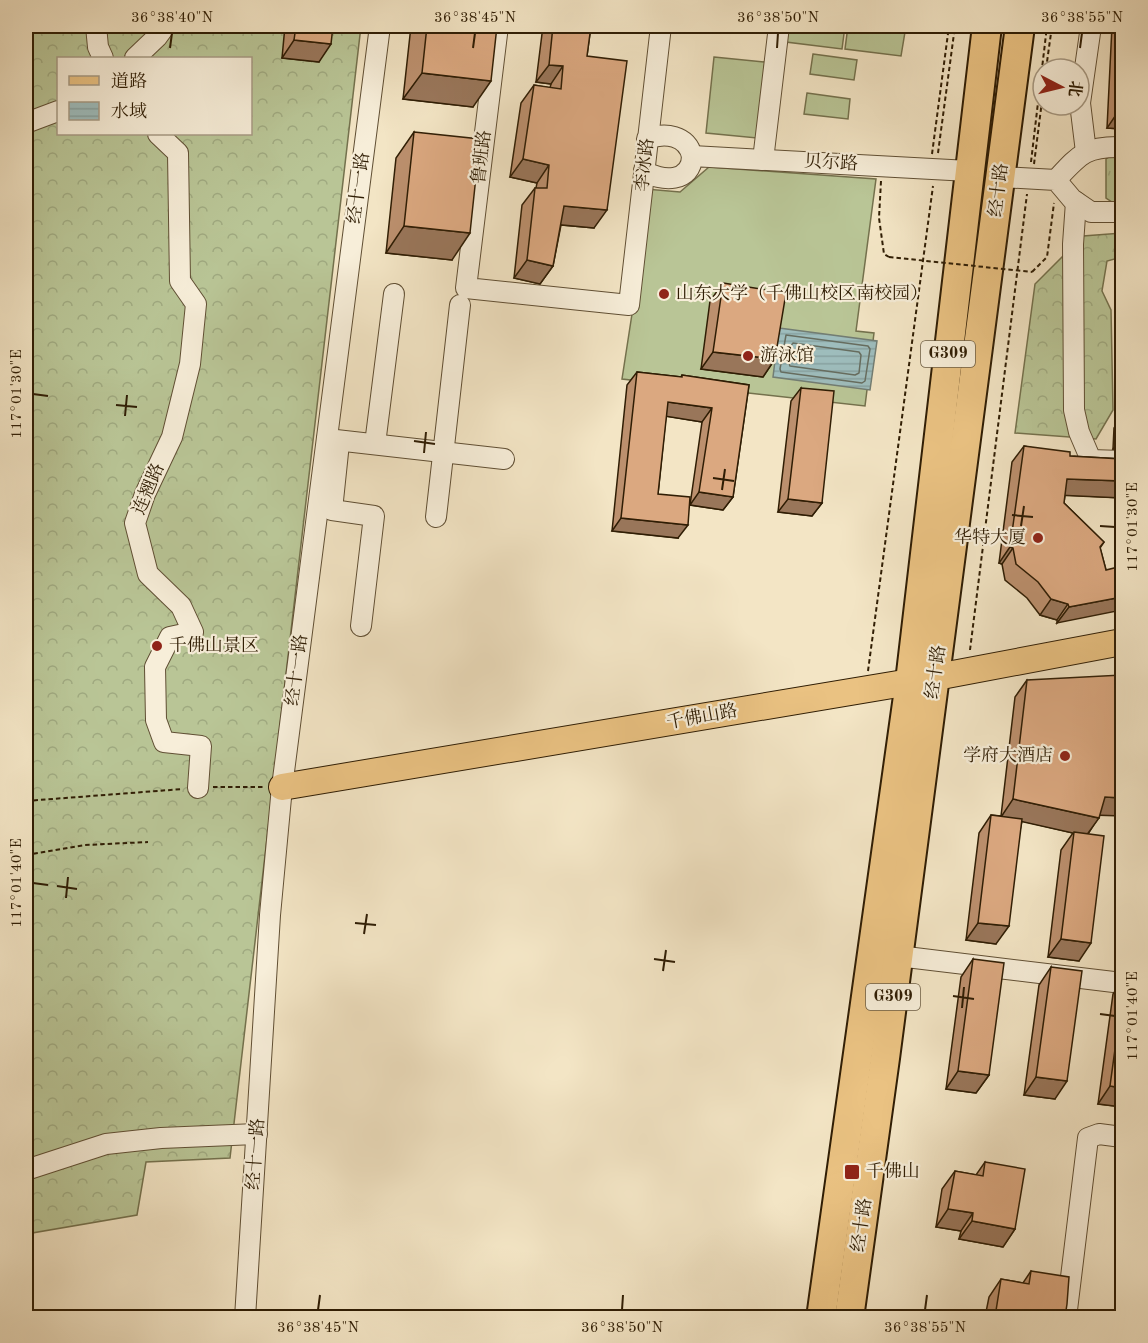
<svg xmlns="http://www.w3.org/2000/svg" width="1148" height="1343" viewBox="0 0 1148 1343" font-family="'Old Standard TT','Noto Serif SC',serif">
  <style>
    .grass { fill: url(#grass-tufts); stroke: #74714d; stroke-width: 1.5 }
    .forest { fill: url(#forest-crowns); stroke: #74714d; stroke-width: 1.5; fill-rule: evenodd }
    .pitch { fill: #b9c596; stroke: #74714d; stroke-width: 1.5 }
    .water { fill: url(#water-rules); stroke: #727d73; stroke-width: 1.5 }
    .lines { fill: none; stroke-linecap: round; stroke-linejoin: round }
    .shore { stroke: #666d60; stroke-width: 1.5 }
    .minor-casing { stroke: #604f34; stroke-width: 22 }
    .major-casing { stroke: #2f1d04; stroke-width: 28 }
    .highway-casing { stroke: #2f1d04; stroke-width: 32 }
    .path { stroke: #2f1d04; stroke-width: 2; stroke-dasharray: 4.5 3; stroke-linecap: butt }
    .minor { stroke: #f7eed9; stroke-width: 20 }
    .major { stroke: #eac282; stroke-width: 26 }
    .highway { stroke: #eac282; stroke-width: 28 }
    .path-bridge { stroke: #2f1d04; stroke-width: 2; stroke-dasharray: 4.5 3; stroke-linecap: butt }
    .wall { fill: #bc906e; stroke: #2f1d04; stroke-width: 1.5 }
    .shaded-wall { fill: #99765a; stroke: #2f1d04; stroke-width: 1.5 }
    .building { fill: #dba880; stroke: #2f1d04; stroke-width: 1.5 }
    .ticks { fill: none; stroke: #2f1d04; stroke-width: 2 }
    .poi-dot { fill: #8f2418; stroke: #f7eed9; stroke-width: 2 }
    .labels { text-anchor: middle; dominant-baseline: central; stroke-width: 4.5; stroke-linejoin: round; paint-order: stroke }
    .shield { fill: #f7eed9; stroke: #6b5c44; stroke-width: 1.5 }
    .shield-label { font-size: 16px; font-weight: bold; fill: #2f1d04 }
    .street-label { font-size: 18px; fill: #2f1d04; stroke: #f7eed9 }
    .poi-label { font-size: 18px; fill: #2f1d04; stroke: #f7eed9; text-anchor: start }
    .neatline { fill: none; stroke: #2f1d04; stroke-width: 2 }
    .ticks-label { font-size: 15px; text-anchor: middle; fill: #2f1d04 }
  </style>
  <defs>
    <pattern id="grass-tufts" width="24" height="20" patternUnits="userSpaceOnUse" patternTransform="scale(1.5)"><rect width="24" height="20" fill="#b9c596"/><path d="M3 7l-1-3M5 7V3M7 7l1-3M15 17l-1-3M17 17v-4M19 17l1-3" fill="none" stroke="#9fa980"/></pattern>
    <pattern id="forest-crowns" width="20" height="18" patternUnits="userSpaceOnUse" patternTransform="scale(1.5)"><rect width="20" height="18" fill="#b9c596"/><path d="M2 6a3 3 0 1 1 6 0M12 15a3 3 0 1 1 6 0" fill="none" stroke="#9fa980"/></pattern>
    <pattern id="water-rules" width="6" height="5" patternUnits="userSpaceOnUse" patternTransform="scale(1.5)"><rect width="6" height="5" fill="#9ebdbd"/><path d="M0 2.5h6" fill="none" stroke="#88a2a1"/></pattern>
  </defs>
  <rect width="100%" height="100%" fill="#f3e5c5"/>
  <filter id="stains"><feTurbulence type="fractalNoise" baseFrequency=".00333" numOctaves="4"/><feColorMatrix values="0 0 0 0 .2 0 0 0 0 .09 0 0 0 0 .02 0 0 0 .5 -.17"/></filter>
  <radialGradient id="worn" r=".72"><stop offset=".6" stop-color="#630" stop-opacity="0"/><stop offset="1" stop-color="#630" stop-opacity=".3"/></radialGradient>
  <polygon class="grass" points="1112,155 1122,155 1122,202 1112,202 1106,198 1106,159"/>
  <g class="forest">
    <path d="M26 26H361L230 1158 146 1162 137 1215 26 1234ZM58 58H250V134H58Z"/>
    <polygon points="1122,233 1122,257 1107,261 1102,291 1111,310 1113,410 1096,439 1015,433 1035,284 1083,236"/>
  </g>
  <g class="pitch">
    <polygon points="788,26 845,26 842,49 786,42"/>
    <polygon points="848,26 906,26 901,56 845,49"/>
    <polygon points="813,54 857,60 854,80 810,74"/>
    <polygon points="714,57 765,62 757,138 706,133"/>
    <polygon points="807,93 850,99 848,119 804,114"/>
    <polygon points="709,167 876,179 856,331 874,333 865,406 622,379 636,288 646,189 680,192"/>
  </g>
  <polygon class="water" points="779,328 877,341 870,390 773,377"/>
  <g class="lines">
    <g class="shore">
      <polygon points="786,335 868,346 870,349 865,381 862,383 781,372 780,369"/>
      <path d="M793 343 859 352 861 355 859 373 855 375 790 366C787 361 789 347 793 343Z"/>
    </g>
    <defs>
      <g id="minor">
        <polyline points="96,26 98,47 103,58"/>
        <polyline points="498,26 466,288 629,305 661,26"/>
        <polyline points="135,58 157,37 165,26"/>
        <polyline points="26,123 58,111"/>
        <polyline points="158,134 178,153 180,281 196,304 190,364 172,437 145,494 135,523 148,574 181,606 193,632 170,637 155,667 156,720 164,742 201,746 198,788"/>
        <path d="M647 139C665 132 687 135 692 156"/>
        <polyline points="1086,152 1080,103 1091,26"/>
        <polyline points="763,160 779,26"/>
        <path d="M644 171C661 182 692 183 692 156L969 171"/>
        <polyline points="1001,177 1056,180 1072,199 1091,212 1122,212"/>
        <path d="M1056 180C1080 154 1086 146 1122 147"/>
        <polyline points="1076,202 1073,244 1074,410 1079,432 1091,460 1122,461"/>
        <polyline points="327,439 504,459"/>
        <polyline points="339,443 332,510 374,516 361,626"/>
        <polyline points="375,444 394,294"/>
        <polyline points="436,517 460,305"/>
        <polyline points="898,956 1122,983"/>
        <polyline points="26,1170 106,1144 161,1138 257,1134"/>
        <polyline points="245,1318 270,915 282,787 380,26"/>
        <polyline points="1066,1318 1088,1138 1099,1134 1122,1137"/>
      </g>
      <polyline id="major" points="282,787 910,682 1122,642"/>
      <g id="highway">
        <polyline points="821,1318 910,682 987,26"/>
        <polyline points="849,1318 885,1058 1020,26"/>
      </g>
    </defs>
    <use href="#minor" class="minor-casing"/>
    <use href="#major" class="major-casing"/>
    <use href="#highway" class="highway-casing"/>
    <g class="path">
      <polyline points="1046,69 1052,26"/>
      <polyline points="938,153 955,26"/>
      <polyline points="932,154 949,26"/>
      <polyline points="1031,162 1047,26"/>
      <polyline points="1034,164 1043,93"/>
      <polyline points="881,181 879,218 884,254 889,257"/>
      <polyline points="1032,272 1047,257 1054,203"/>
      <polyline points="970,650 1027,194"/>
      <polyline points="868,671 933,186"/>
      <polyline points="213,787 264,787"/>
      <polyline points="26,801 183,789"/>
      <polyline points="26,855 85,845 148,842"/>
    </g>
    <use href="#minor" class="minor"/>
    <use href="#major" class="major"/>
    <use href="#highway" class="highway"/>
    <polyline class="path-bridge" points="889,257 1032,272"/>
  </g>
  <g class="wall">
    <polygon points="285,26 333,26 319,62 282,58"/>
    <polygon points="411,26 497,26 473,107 403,99"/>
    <polygon points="543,26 591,26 587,56 594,228 561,225 553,266 540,284 514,278 522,205 535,188 536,188 537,183 510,177 521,103 534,85 550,88 551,84 536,82"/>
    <polygon points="1112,26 1122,26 1122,129 1107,128"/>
    <polygon points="414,132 452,260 386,253 396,158"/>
    <polygon points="1122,260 1122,292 1116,292 1117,267"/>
    <polygon points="723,283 775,359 763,377 701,369 710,301"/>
    <polygon points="637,372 681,377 682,375 749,385 733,497 723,510 690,505 702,422 666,416 658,494 678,538 612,531 627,385"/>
    <polygon points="801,388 822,503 812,516 778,512 791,401"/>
    <polygon points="1122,416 1122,449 1113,449 1114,428"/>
    <polygon points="1024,446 1070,456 1122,459 1122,498 1065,495 1064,503 1104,542 1100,548 1106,570 1057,623 1057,620 1040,615 1027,598 1005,580 1002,564 999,563 1012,462"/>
    <polygon points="1027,680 1100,815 1088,834 1079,961 1048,957 1061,850 1073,833 1022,821 996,944 966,940 979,833 991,815 1001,816 1015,697"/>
    <polygon points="973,959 989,1075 976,1093 946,1089 961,977"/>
    <polygon points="1051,967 1055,1099 1024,1095 1039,985"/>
    <polygon points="1122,981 1122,1107 1098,1104 1113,994"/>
    <polygon points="985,1162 1015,1229 1003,1247 959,1239 961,1231 936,1227 942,1189 955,1171 976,1175"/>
    <polygon points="1031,1271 1065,1317 985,1317 989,1297 1001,1279 1023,1283"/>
  </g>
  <g class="shaded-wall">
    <polygon points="294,40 331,44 319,62 282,58"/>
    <polygon points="549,65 563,66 551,84 536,82"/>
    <polygon points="422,73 491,81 473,107 403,99"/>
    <polygon points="1122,106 1122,129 1107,128"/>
    <polygon points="523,159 549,165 537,183 510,177"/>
    <polygon points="564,206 607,210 594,228 552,224"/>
    <polygon points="404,226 470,233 452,260 386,253"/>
    <polygon points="527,260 553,266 540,284 514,278"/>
    <polygon points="1122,283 1122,292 1116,292"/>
    <polygon points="713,352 775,359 763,377 701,369"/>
    <polygon points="668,402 712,408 702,422 658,415"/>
    <polygon points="1122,435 1122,449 1113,449"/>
    <polygon points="1067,479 1122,481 1122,498 1056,495"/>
    <polygon points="699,492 733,497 723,510 690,505"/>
    <polygon points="788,499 822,503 812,516 778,512"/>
    <polygon points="621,518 688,525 678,538 612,531"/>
    <polygon points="1010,547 1013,548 1002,564 999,563"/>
    <polygon points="1122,597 1122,610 1057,623 1069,607"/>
    <polygon points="1051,599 1068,604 1057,620 1040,615"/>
    <polygon points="1105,797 1122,798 1122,816 1093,815"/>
    <polygon points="1013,799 1099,818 1086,836 1001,817"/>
    <polygon points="978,923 1009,926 996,944 966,940"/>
    <polygon points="1061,939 1091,943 1079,961 1048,957"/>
    <polygon points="958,1071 989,1075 976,1093 946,1089"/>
    <polygon points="1036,1077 1067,1081 1055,1099 1024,1095"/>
    <polygon points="1110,1086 1122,1088 1122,1107 1098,1104"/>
    <polygon points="948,1209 973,1213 961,1231 936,1227"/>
    <polygon points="972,1221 1015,1229 1003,1247 959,1239"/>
  </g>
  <g class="building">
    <polygon points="296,26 333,26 331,44 294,40"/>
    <polygon points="427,26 497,26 491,81 422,73"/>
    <polygon points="553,26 591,26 587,56 627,61 607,210 564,206 553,266 527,260 535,188 547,188 549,165 523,159 534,85 561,89 563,66 549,65"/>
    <polygon points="414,132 480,139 470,233 404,226"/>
    <polygon points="723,283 786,293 775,359 713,352"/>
    <polygon points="637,372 682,377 682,375 749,385 733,497 699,492 712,408 668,402 658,494 690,497 688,525 621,518"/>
    <polygon points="801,388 834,391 822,503 788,499"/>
    <polygon points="1024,446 1070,452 1070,456 1122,459 1122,481 1067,479 1064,503 1104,542 1100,547 1106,570 1122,566 1122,597 1069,607 1068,604 1051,599 1038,582 1016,564 1013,548 1010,547"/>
    <polygon points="1122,675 1122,798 1105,797 1099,818 1013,799 1027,680"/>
    <polygon points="991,815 1022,819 1009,926 978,923"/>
    <polygon points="1074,832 1104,836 1091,943 1061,939"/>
    <polygon points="973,959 1004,963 989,1075 958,1071"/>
    <polygon points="1051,967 1082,971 1067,1081 1036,1077"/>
    <polygon points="1122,998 1122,1088 1110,1086"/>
    <polygon points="985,1162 1025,1169 1015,1229 972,1221 973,1213 948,1209 955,1171 983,1176"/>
    <polygon points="1031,1271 1069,1277 1067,1304 1065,1317 995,1317 1001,1279 1029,1284"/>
  </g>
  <path class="ticks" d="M170 48 172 33M473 48 475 33M777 48 778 33M1080 48 1082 33M33 394 48 396M116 405 137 407M125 416 127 395M414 441 435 444M424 453 426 432M713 478 734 481M722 490 725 469M1012 515 1033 517M1021 526 1024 506M1100 526 1115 527M33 883 48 885M57 886 77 889M66 898 68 877M355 923 376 925M364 934 367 914M654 959 675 962M663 971 666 950M953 996 974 999M962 1008 964 987M1100 1014 1115 1016M318 1310 320 1295M622 1310 623 1295M925 1310 927 1295"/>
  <g class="poi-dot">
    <circle cx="664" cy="294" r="6"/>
    <circle cx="748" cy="356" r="6"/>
    <circle cx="1038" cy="538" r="6"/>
    <circle cx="157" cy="646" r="6"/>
    <circle cx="1065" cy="756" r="6"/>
    <rect x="844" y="1164" width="16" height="16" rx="3"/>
  </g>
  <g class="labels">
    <g class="shield">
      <rect x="921" y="341" width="54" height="26" rx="4.5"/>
      <rect x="866" y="984" width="54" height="26" rx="4.5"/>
    </g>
    <g class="shield-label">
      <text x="948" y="354">G309</text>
      <text x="893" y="997">G309</text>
    </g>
    <g class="street-label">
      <text transform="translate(482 157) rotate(-83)">鲁班路</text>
      <text transform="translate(831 163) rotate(3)">贝尔路</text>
      <text transform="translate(645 165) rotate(-84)">李冰路</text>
      <text transform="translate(359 188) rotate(-83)">经十一路</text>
      <text transform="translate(999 190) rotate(-83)">经十路</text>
      <text transform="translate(149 489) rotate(-67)">连翘路</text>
      <text transform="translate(297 670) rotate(-83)">经十一路</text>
      <text transform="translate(936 672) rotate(-82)">经十路</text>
      <text transform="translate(702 717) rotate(-10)">千佛山路</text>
      <text transform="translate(256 1154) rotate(-86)">经十一路</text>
      <text transform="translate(862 1225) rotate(-82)">经十路</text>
    </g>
    <g class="poi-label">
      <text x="676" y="294">山东大学（千佛山校区南校园）</text>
      <text x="760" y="356">游泳馆</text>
      <text x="1026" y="538" text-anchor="end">华特大厦</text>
      <text x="169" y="646">千佛山景区</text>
      <text x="1053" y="756" text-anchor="end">学府大酒店</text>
      <text x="866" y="1172">千佛山</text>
    </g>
  </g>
  <rect width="1148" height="1343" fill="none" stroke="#f3e5c5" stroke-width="66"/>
  <rect x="57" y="57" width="195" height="78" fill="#f7eed9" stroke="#a79a84" stroke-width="1.5"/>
  <rect x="69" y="76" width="30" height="9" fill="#eac282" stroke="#a79a84" stroke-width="1.5"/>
  <text x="111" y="87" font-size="18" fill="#2f1d04">道路</text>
  <rect x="69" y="102" width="30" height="18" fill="url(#water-rules)" stroke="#a79a84" stroke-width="1.5"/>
  <text x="111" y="117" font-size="18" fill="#2f1d04">水域</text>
  <g transform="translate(1061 87) rotate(97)"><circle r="28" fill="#f7eed9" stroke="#a79a84" stroke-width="1.5"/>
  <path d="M0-4.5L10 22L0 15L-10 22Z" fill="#8f2418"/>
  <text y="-9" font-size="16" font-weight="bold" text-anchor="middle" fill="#2f1d04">北</text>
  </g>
  <rect x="33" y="33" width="1082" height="1277" class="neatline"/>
  <g class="ticks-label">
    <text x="172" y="22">36°38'40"N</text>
    <text x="475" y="22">36°38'45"N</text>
    <text x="778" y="22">36°38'50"N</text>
    <text x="1082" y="22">36°38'55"N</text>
    <text transform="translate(16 394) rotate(-90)" y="5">117°01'30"E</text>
    <text transform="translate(1132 527) rotate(-90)" y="5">117°01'30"E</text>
    <text transform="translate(16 883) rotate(-90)" y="5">117°01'40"E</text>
    <text transform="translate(1132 1016) rotate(-90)" y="5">117°01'40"E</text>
    <text x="318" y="1332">36°38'45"N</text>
    <text x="622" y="1332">36°38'50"N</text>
    <text x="925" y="1332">36°38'55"N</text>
  </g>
  <rect width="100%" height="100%" filter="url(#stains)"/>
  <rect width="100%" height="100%" fill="url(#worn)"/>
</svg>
